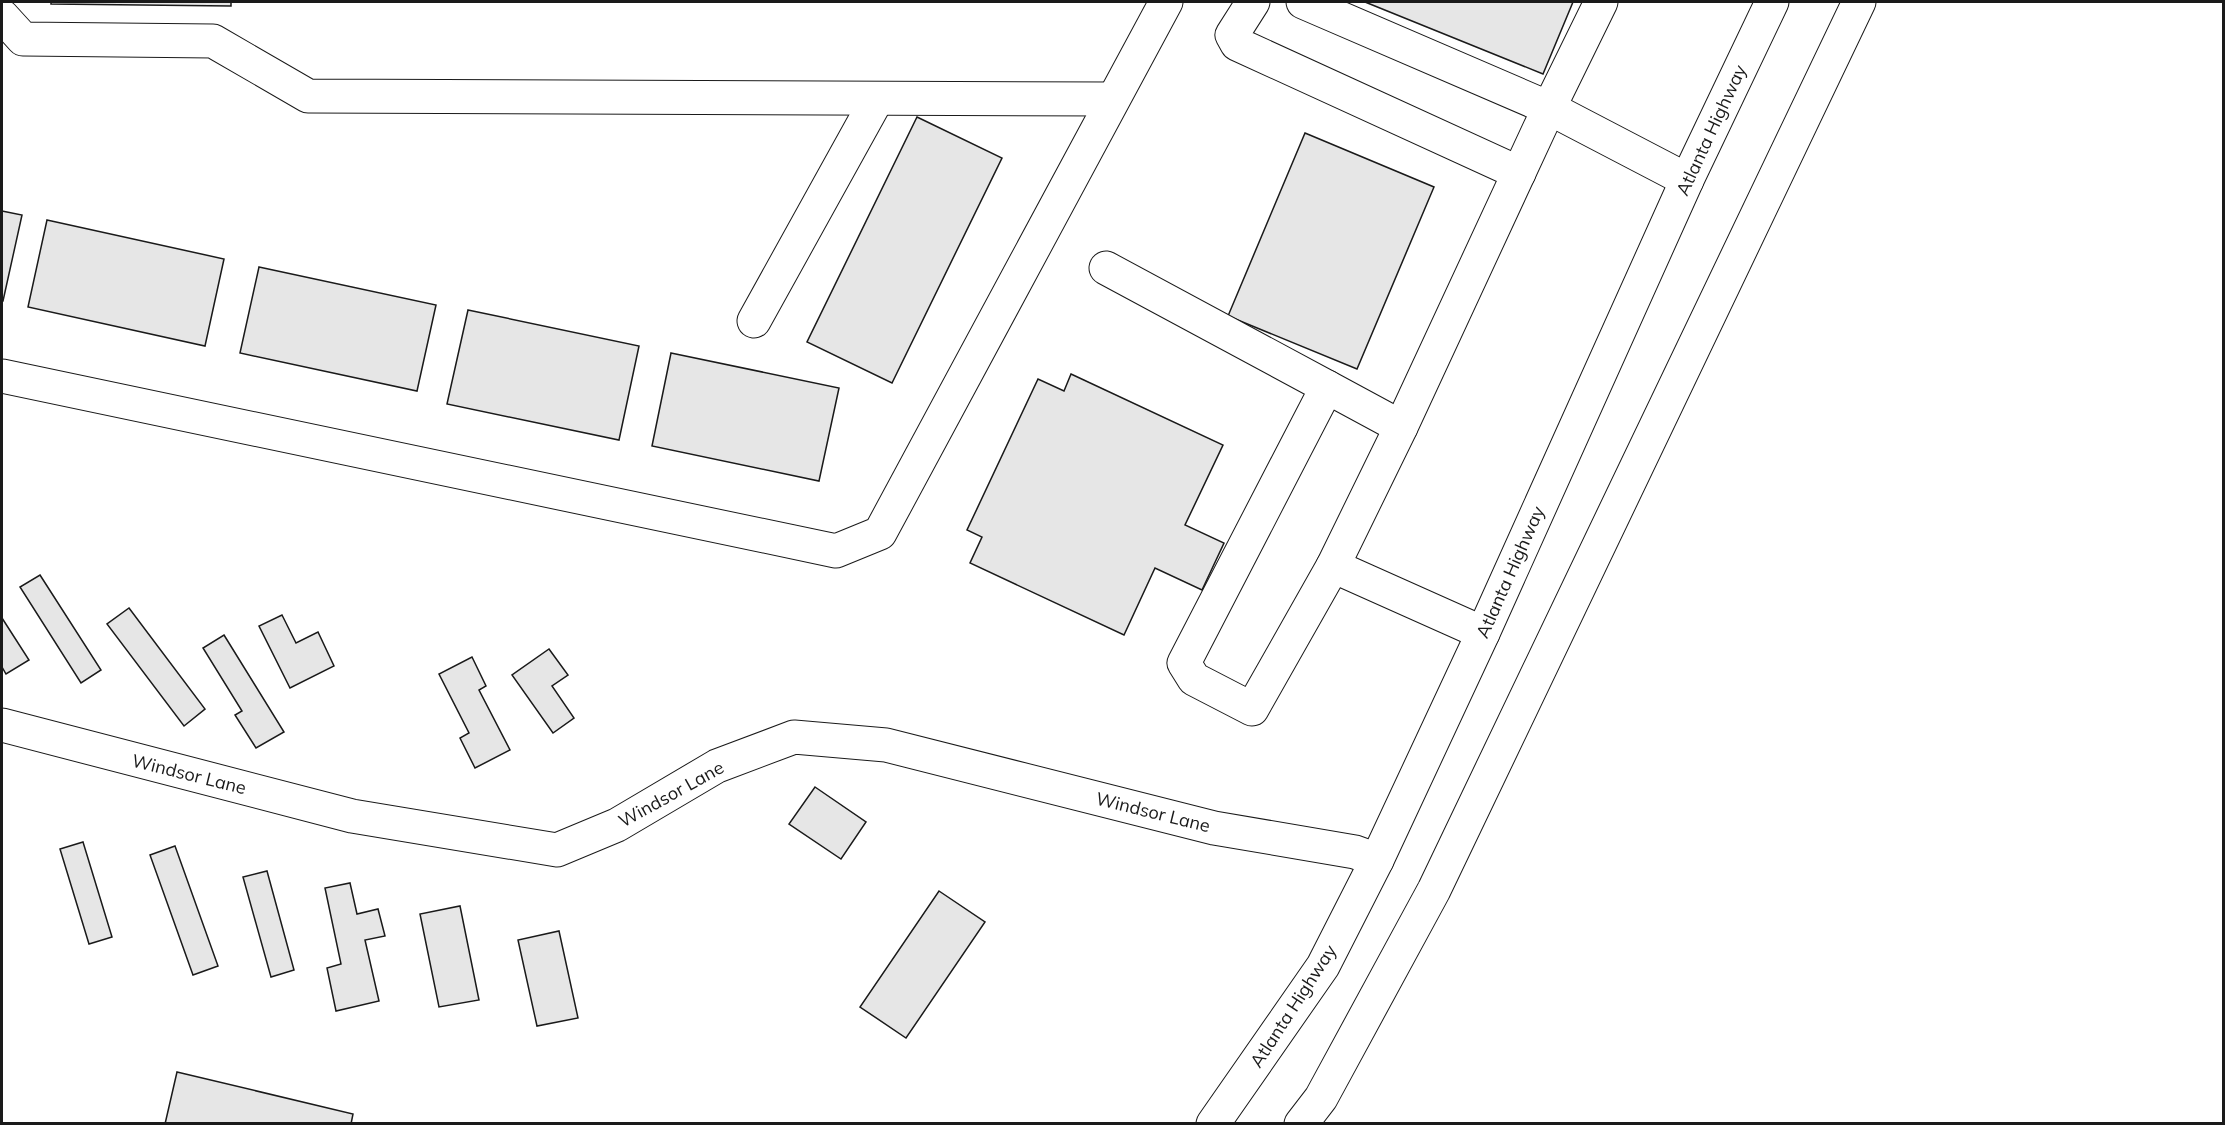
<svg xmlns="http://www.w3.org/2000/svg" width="2225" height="1125" viewBox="0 0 2225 1125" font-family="Mulish,sans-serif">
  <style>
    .building { fill: #e6e6e6; stroke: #1a1a1a; stroke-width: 1.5 }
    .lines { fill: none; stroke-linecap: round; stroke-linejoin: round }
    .minor-casing { stroke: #1a1a1a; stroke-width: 35 }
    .major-casing { stroke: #1a1a1a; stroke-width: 35 }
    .minor { stroke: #fff; stroke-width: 33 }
    .major { stroke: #fff; stroke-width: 33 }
    .labels { text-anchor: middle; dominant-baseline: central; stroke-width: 4.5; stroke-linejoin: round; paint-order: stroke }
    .street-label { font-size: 18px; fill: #1a1a1a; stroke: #fff }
  </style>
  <rect width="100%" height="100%" fill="#fff"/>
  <g class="building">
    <polygon points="51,2 231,2 231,6 51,4"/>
    <polygon points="1365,2 1573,2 1543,74"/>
    <polygon points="917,117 1002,158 892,383 807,342"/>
    <polygon points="1305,133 1434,187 1357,369 1228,316"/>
    <polygon points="2,211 22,215 3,301 2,301"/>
    <polygon points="47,220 224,259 205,346 28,307"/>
    <polygon points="259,267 436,305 417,391 240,353"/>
    <polygon points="468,310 639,346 619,440 447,404"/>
    <polygon points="671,353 839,388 819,481 652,446"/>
    <polygon points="1071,374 1223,445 1185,525 1224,543 1202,590 1155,568 1124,635 970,563 982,537 967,530 1038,379 1064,391"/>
    <polygon points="40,575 101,670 81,683 20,587"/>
    <polygon points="129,608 205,709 184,726 107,624"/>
    <polygon points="282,615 296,643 318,632 334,666 290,688 259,626"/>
    <polygon points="2,618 29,660 6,674 2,667"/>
    <polygon points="224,635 284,732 256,748 235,715 242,711 203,648"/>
    <polygon points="549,649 568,675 552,686 574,718 553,733 512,675"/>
    <polygon points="472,657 486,686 479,690 510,750 475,768 460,738 469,733 439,674"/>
    <polygon points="815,787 866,822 841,859 789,824"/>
    <polygon points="83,842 112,937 89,944 60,849"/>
    <polygon points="175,846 218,966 193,975 150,855"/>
    <polygon points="267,871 294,970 271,977 243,877"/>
    <polygon points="350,883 357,914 378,909 385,936 365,940 379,1001 336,1011 327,968 341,964 325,888"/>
    <polygon points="939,891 985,922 906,1038 860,1007"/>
    <polygon points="460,906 479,1000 439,1007 420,914"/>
    <polygon points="559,931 578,1018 537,1026 518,940"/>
    <polygon points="177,1072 353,1114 351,1124 165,1124"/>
  </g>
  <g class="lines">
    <defs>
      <g id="minor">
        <polyline points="1253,2 1232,35 1237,44 1519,173"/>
        <polyline points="1303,2 1549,108 1601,2"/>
        <polyline points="2,16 23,39 213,41 308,96 1113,99"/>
        <polyline points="1106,268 1327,387 1184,663 1194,679 1252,709 1333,566 1401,427 1549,108 1687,180"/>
        <polyline points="754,321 877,99"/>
        <polyline points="2,376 836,551 880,533 1166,2"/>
        <polyline points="1327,387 1401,427"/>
        <polyline points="1333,566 1483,633"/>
        <polyline points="2,725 352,816 557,850 617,825 717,766 794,737 886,745 1214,828 1355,852 1377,860"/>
      </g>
      <g id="major">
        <polyline points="1213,1124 1323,966 1377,860 1483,633 1687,180 1772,2"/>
        <polyline points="1301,1124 1321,1098 1434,890 1859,2"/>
      </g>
    </defs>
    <use href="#minor" class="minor-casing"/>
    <use href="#major" class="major-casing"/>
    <use href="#minor" class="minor"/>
    <use href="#major" class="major"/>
  </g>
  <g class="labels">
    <g class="street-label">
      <text transform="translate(1711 130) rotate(-65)">Atlanta Highway</text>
      <text transform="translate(1510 572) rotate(-66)">Atlanta Highway</text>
      <text transform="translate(189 774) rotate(14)">Windsor Lane</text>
      <text transform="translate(671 794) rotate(-29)">Windsor Lane</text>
      <text transform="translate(1153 812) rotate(14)">Windsor Lane</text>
      <text transform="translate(1293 1006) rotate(-57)">Atlanta Highway</text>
    </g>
  </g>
  <rect width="2225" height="1125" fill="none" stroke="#1a1a1a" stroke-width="6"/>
</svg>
